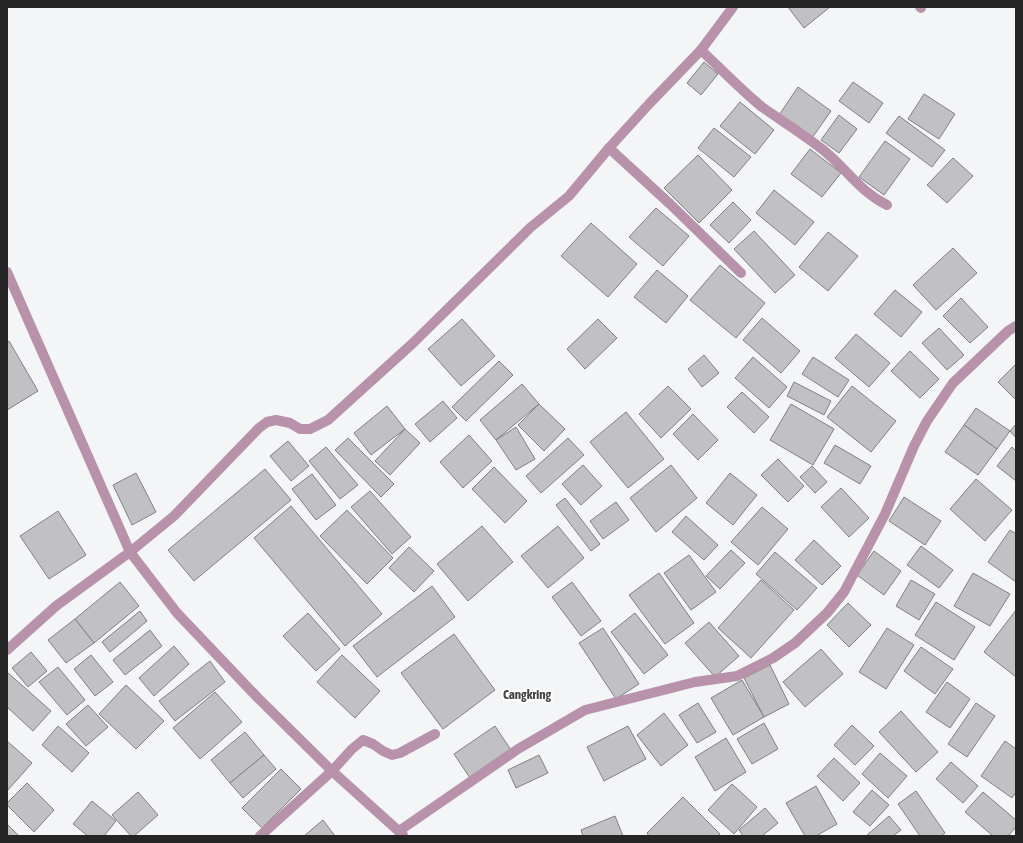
<svg xmlns="http://www.w3.org/2000/svg" width="1023" height="843" viewBox="0 0 1023 843" font-family="'Asap Condensed',sans-serif">
  <style>
    .building { fill: #c1c1c3; stroke: #818183 }
    .lines { fill: none; stroke-linecap: round; stroke-linejoin: round }
    .minor { stroke: #b891aa; stroke-width: 10 }
    .labels { text-anchor: middle; dominant-baseline: central; stroke-width: 4; stroke-linejoin: round; paint-order: stroke }
    .quarter-label { font-size: 13px; font-weight: bold; fill: #474749; stroke: #fff }
  </style>
  <rect width="100%" height="100%" fill="#f4f5f7"/>
  <g class="building">
    <polygon points="788,7 830,7 804,28"/>
    <polygon points="704,62 718,74 701,95 687,83"/>
    <polygon points="853,82 883,103 869,123 839,101"/>
    <polygon points="798,87 831,111 812,138 779,115"/>
    <polygon points="924,94 955,114 939,139 908,119"/>
    <polygon points="740,102 774,130 755,154 720,126"/>
    <polygon points="839,115 857,129 839,153 821,140"/>
    <polygon points="899,116 945,150 932,167 886,133"/>
    <polygon points="714,128 751,157 734,177 698,148"/>
    <polygon points="885,141 910,159 884,195 859,177"/>
    <polygon points="810,149 841,173 822,197 791,174"/>
    <polygon points="698,155 732,190 699,223 664,188"/>
    <polygon points="953,158 973,176 947,203 927,185"/>
    <polygon points="774,190 814,222 795,245 756,213"/>
    <polygon points="733,202 751,220 729,243 710,225"/>
    <polygon points="656,208 689,236 663,266 629,237"/>
    <polygon points="591,223 637,264 608,297 561,256"/>
    <polygon points="754,231 795,275 775,293 734,249"/>
    <polygon points="828,232 858,256 828,291 799,267"/>
    <polygon points="953,248 977,273 936,310 913,285"/>
    <polygon points="720,265 765,303 736,338 690,300"/>
    <polygon points="657,270 688,296 666,323 634,297"/>
    <polygon points="895,290 922,312 901,337 874,314"/>
    <polygon points="961,298 988,327 970,343 943,316"/>
    <polygon points="762,318 800,351 781,373 743,340"/>
    <polygon points="462,319 495,356 461,386 428,349"/>
    <polygon points="598,319 617,338 585,369 567,349"/>
    <polygon points="939,328 964,355 947,370 922,343"/>
    <polygon points="856,334 890,363 869,387 835,358"/>
    <polygon points="9,341 38,391 7,410 7,342"/>
    <polygon points="910,351 939,379 920,398 891,371"/>
    <polygon points="704,355 719,373 702,387 688,369"/>
    <polygon points="753,357 787,387 769,408 735,378"/>
    <polygon points="813,357 849,380 838,397 802,374"/>
    <polygon points="499,361 513,375 466,421 452,407"/>
    <polygon points="1016,364 1016,400 998,382"/>
    <polygon points="794,382 831,401 824,415 787,396"/>
    <polygon points="522,384 539,404 496,440 480,420"/>
    <polygon points="668,386 691,409 661,438 639,414"/>
    <polygon points="852,386 896,421 871,452 827,417"/>
    <polygon points="742,392 769,417 754,433 727,407"/>
    <polygon points="443,401 457,418 430,442 415,424"/>
    <polygon points="539,404 565,429 544,451 518,425"/>
    <polygon points="791,404 834,429 813,465 770,440"/>
    <polygon points="387,406 405,429 371,455 354,433"/>
    <polygon points="976,408 1010,431 997,449 964,425"/>
    <polygon points="626,412 664,459 628,488 590,442"/>
    <polygon points="693,414 718,440 698,460 673,434"/>
    <polygon points="1016,424 1016,438 1010,431"/>
    <polygon points="964,425 997,449 978,475 945,452"/>
    <polygon points="516,427 535,459 516,470 496,440"/>
    <polygon points="405,429 420,443 390,475 375,461"/>
    <polygon points="469,435 492,461 463,488 440,462"/>
    <polygon points="348,438 394,484 381,497 335,450"/>
    <polygon points="568,438 584,455 541,493 526,476"/>
    <polygon points="288,441 309,466 291,481 270,456"/>
    <polygon points="835,445 871,466 860,484 824,463"/>
    <polygon points="326,447 358,485 340,499 309,461"/>
    <polygon points="1012,447 1016,451 1016,481 997,466"/>
    <polygon points="778,459 804,486 788,502 761,475"/>
    <polygon points="583,465 602,486 581,505 562,484"/>
    <polygon points="671,465 697,498 656,532 630,498"/>
    <polygon points="812,466 827,482 815,493 800,477"/>
    <polygon points="494,467 527,501 505,523 472,489"/>
    <polygon points="265,469 291,500 194,581 168,550"/>
    <polygon points="136,473 156,512 132,525 113,485"/>
    <polygon points="730,473 757,495 733,525 706,503"/>
    <polygon points="312,474 336,505 316,520 292,489"/>
    <polygon points="976,479 1012,510 985,541 950,509"/>
    <polygon points="841,488 869,518 849,537 821,507"/>
    <polygon points="370,491 411,537 392,554 351,507"/>
    <polygon points="904,497 941,521 925,545 889,521"/>
    <polygon points="565,498 600,544 591,551 556,505"/>
    <polygon points="616,502 629,520 603,539 590,521"/>
    <polygon points="291,506 382,614 345,646 254,538"/>
    <polygon points="762,507 788,529 758,565 731,542"/>
    <polygon points="347,510 393,558 367,584 320,536"/>
    <polygon points="58,511 86,555 49,579 20,536"/>
    <polygon points="686,516 718,545 704,560 672,532"/>
    <polygon points="482,526 513,562 468,601 437,564"/>
    <polygon points="558,526 584,558 548,588 521,556"/>
    <polygon points="1010,530 1016,534 1016,582 988,562"/>
    <polygon points="814,540 841,566 822,585 795,560"/>
    <polygon points="921,546 953,570 939,588 907,565"/>
    <polygon points="409,547 434,571 414,592 389,568"/>
    <polygon points="731,550 745,563 720,589 706,576"/>
    <polygon points="874,551 901,571 884,595 857,575"/>
    <polygon points="775,552 817,588 797,610 756,574"/>
    <polygon points="689,555 716,592 691,610 664,573"/>
    <polygon points="659,573 694,623 665,644 629,595"/>
    <polygon points="973,573 1010,594 990,626 954,606"/>
    <polygon points="761,580 794,610 751,658 718,628"/>
    <polygon points="911,580 935,594 919,620 896,606"/>
    <polygon points="120,582 139,606 94,643 75,619"/>
    <polygon points="572,582 601,621 581,636 552,597"/>
    <polygon points="432,586 455,617 377,677 353,646"/>
    <polygon points="936,602 975,627 954,660 915,635"/>
    <polygon points="848,603 871,625 849,647 827,625"/>
    <polygon points="1016,610 1016,677 984,652"/>
    <polygon points="140,611 147,621 110,652 102,642"/>
    <polygon points="308,613 340,649 316,671 283,636"/>
    <polygon points="635,613 668,655 644,674 611,632"/>
    <polygon points="75,619 94,643 66,663 48,640"/>
    <polygon points="709,622 739,656 715,677 685,643"/>
    <polygon points="603,628 639,684 616,699 579,643"/>
    <polygon points="887,628 914,645 886,689 859,672"/>
    <polygon points="150,630 162,646 125,675 113,660"/>
    <polygon points="454,634 495,690 443,729 401,673"/>
    <polygon points="174,646 189,664 154,696 139,678"/>
    <polygon points="921,647 953,669 935,694 904,671"/>
    <polygon points="821,649 843,674 805,707 783,682"/>
    <polygon points="31,652 47,671 28,687 12,668"/>
    <polygon points="91,655 113,682 95,696 74,669"/>
    <polygon points="342,655 380,691 355,718 317,682"/>
    <polygon points="210,661 225,682 175,721 159,701"/>
    <polygon points="770,665 789,704 764,717 744,678"/>
    <polygon points="58,667 85,700 67,715 39,682"/>
    <polygon points="7,672 51,711 33,731 7,707"/>
    <polygon points="742,680 764,717 733,735 711,698"/>
    <polygon points="947,682 970,699 950,728 926,712"/>
    <polygon points="126,685 164,721 136,749 99,714"/>
    <polygon points="215,692 242,722 200,759 173,728"/>
    <polygon points="698,703 716,732 697,743 679,715"/>
    <polygon points="976,703 995,716 967,757 948,744"/>
    <polygon points="88,705 108,727 86,746 66,724"/>
    <polygon points="901,711 938,752 916,772 879,732"/>
    <polygon points="664,713 688,745 661,766 637,735"/>
    <polygon points="764,723 778,749 752,764 737,739"/>
    <polygon points="852,725 874,746 855,765 834,745"/>
    <polygon points="58,726 89,753 72,772 42,745"/>
    <polygon points="495,726 511,750 470,778 454,754"/>
    <polygon points="628,726 646,759 604,781 587,747"/>
    <polygon points="245,732 264,755 230,783 211,760"/>
    <polygon points="726,738 746,772 715,791 695,757"/>
    <polygon points="7,741 32,763 7,791"/>
    <polygon points="1005,741 1016,749 1016,792 1012,798 981,776"/>
    <polygon points="880,753 907,776 888,798 862,774"/>
    <polygon points="264,755 276,769 243,798 230,783"/>
    <polygon points="539,755 548,773 516,788 508,770"/>
    <polygon points="834,758 860,783 843,801 817,776"/>
    <polygon points="951,762 978,786 963,803 936,779"/>
    <polygon points="281,769 301,789 262,828 242,808"/>
    <polygon points="27,783 54,810 34,832 7,805 7,803"/>
    <polygon points="732,784 757,807 734,834 708,810"/>
    <polygon points="816,786 837,824 816,836 805,836 786,803"/>
    <polygon points="872,790 889,805 870,826 853,812"/>
    <polygon points="916,791 945,833 941,836 920,836 898,804"/>
    <polygon points="138,792 158,815 134,836 131,836 112,815"/>
    <polygon points="983,792 1016,820 1016,827 1008,836 993,836 965,812"/>
    <polygon points="683,797 720,834 717,836 649,836 647,833"/>
    <polygon points="92,801 116,821 104,836 88,836 73,824"/>
    <polygon points="765,808 778,823 762,836 743,836 739,830"/>
    <polygon points="615,816 623,836 583,836 581,830"/>
    <polygon points="889,816 901,830 893,836 866,836"/>
    <polygon points="323,820 335,836 304,836"/>
    <polygon points="7,824 19,836 7,836"/>
  </g>
  <g class="lines">
    <g class="minor">
      <polyline points="920,7 921,8"/>
      <polyline points="701,50 733,7"/>
      <polyline points="609,148 670,204 741,273"/>
      <polyline points="7,272 130,552 177,613 258,698 332,771 403,835"/>
      <path d="M7 650 56 606 130 552 174 516 259 428 267 422 276 420 290 423 300 429H310L328 420 412 344 531 227 569 196 609 148 649 104 701 50C721 69 741 90 762 107 782 121 803 134 822 149 846 168 859 191 887 205"/>
      <polyline points="399,831 518,749 585,710 695,682 737,676 773,658 795,643 827,613 844,592 885,514 914,446 927,421 953,383 1008,331 1016,326"/>
      <polyline points="260,836 332,771 352,749 363,740 373,744 383,751 392,755 400,753 435,734"/>
    </g>
  </g>
  <g class="labels">
    <g class="quarter-label">
      <text x="527" y="694">Cangkring</text>
    </g>
  </g>
  <rect width="1023" height="843" fill="none" stroke="#252525" stroke-width="16"/>
</svg>
